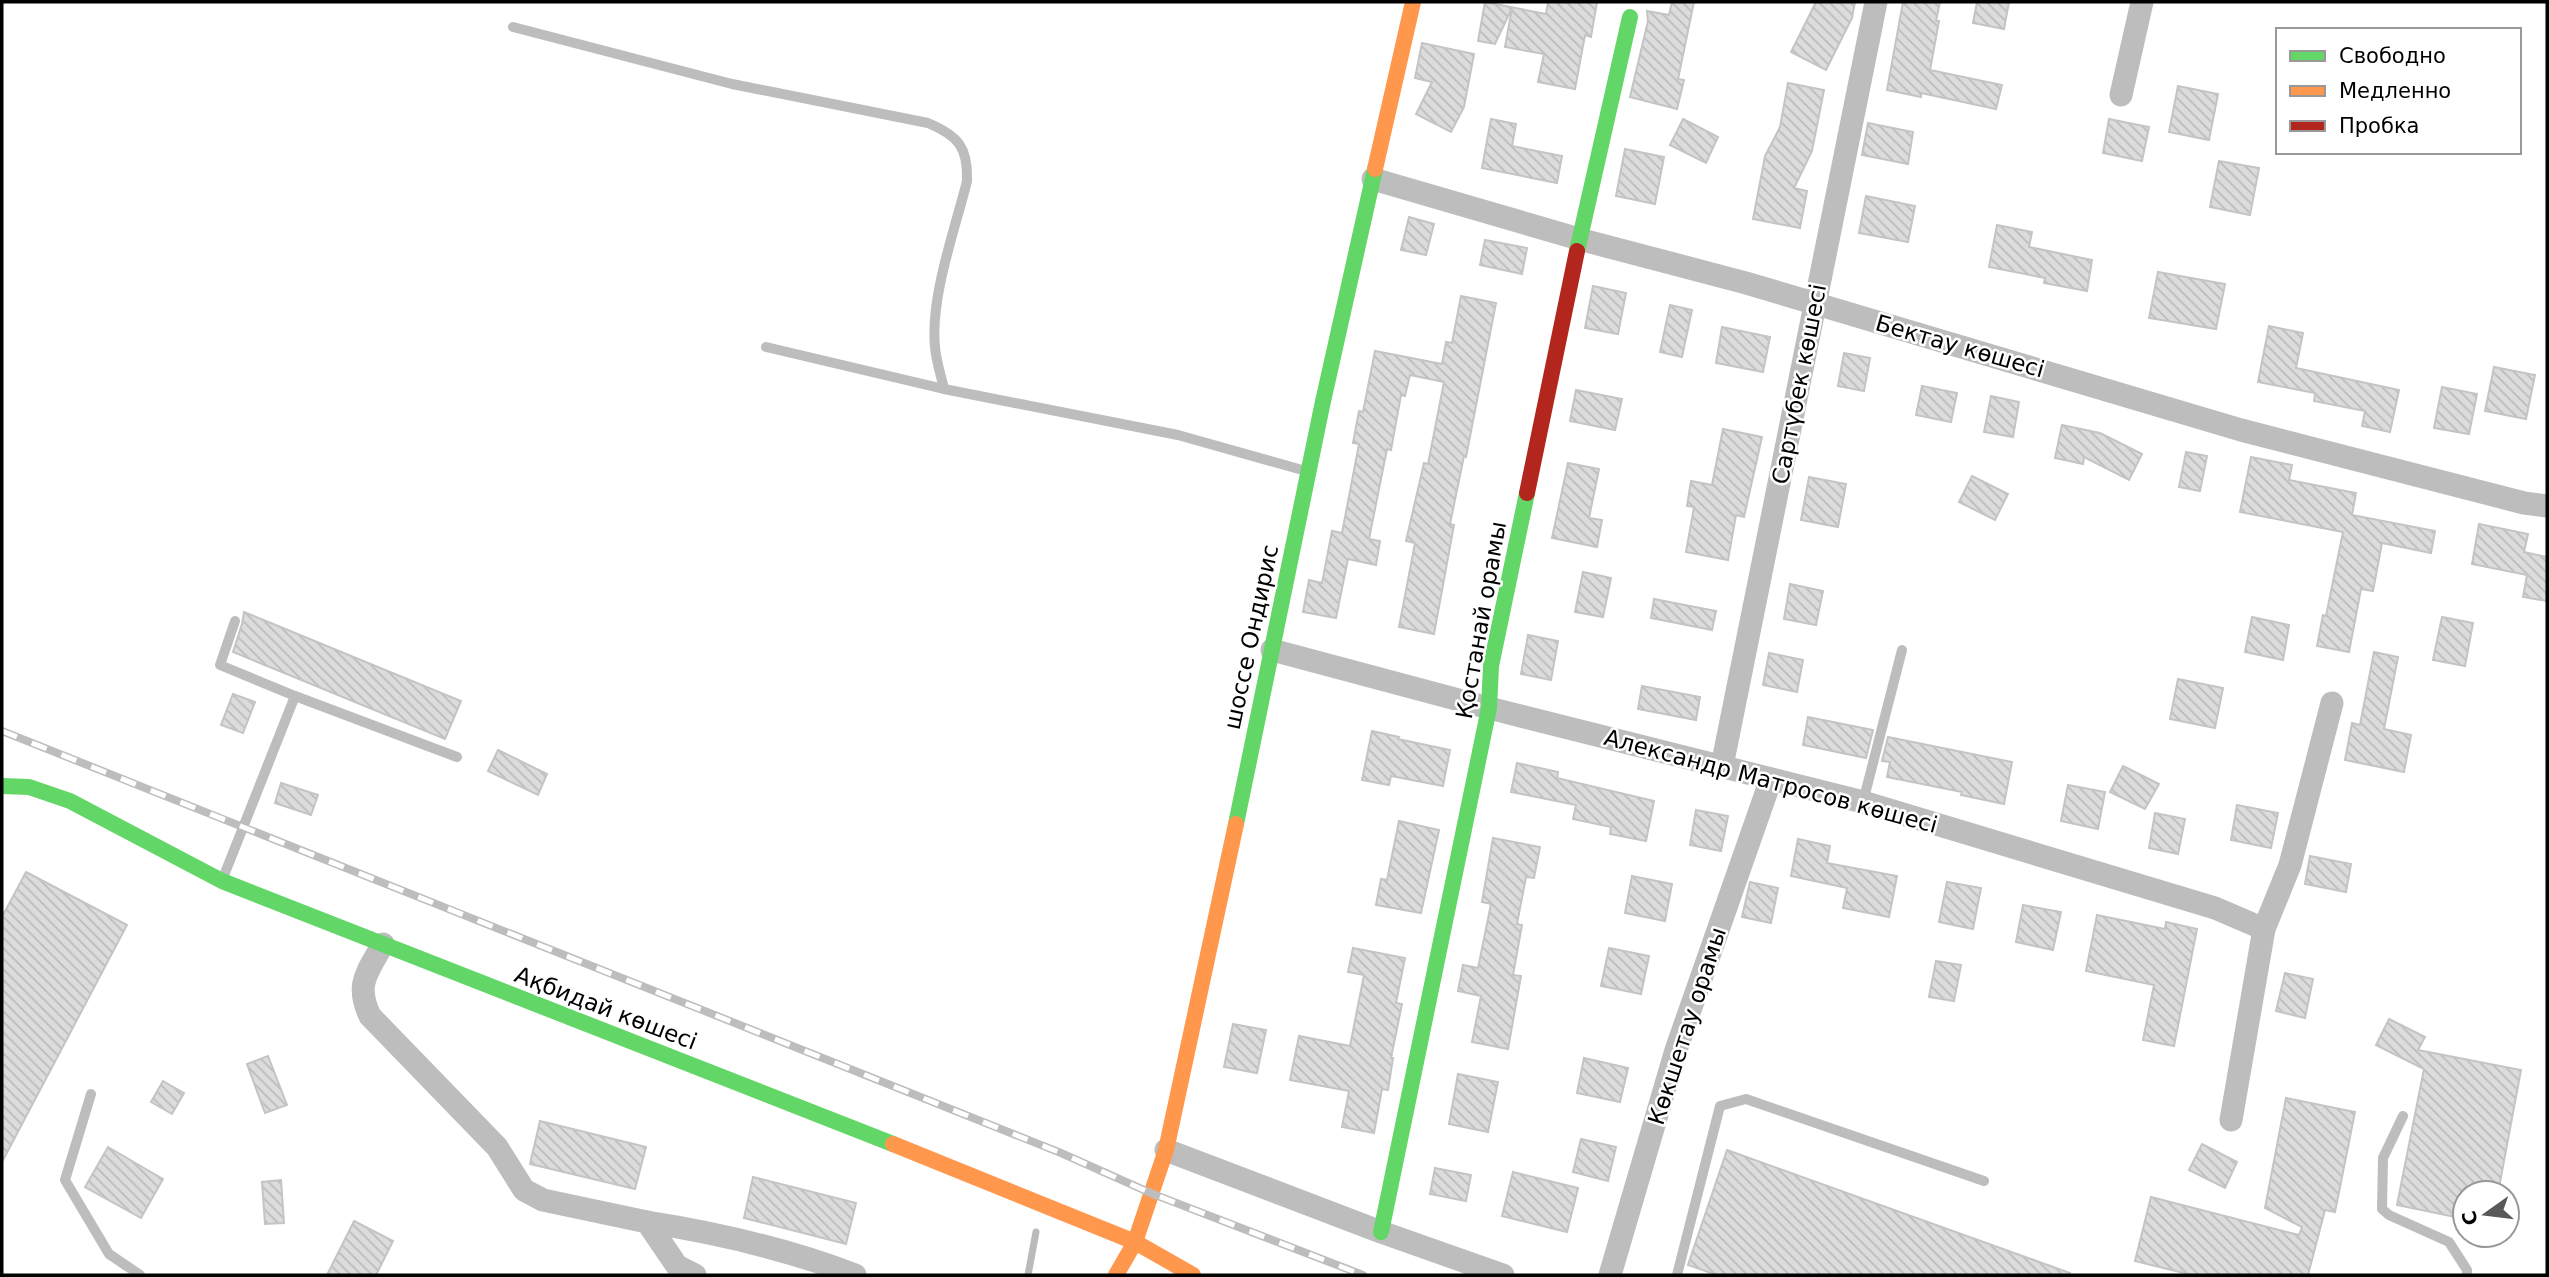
<svg xmlns="http://www.w3.org/2000/svg" width="2549" height="1277" viewBox="0 0 2549 1277" font-family="'DejaVu Sans',sans-serif">
  <style>
    .lines { fill: none; stroke-linecap: round; stroke-linejoin: round }
    .stream { stroke: #bababa; stroke-width: 7 }
    .building { fill: url(#building-back-hatch); stroke: #c4c4c4; stroke-width: 2 }
    .lane { stroke: #bdbdbd; stroke-width: 10 }
    .street { stroke: #bdbdbd; stroke-width: 23 }
    .fast { stroke: #63d668; stroke-width: 16 }
    .slow { stroke: #ff974d; stroke-width: 16 }
    .jam { stroke: #b3261e; stroke-width: 16 }
    .rail-casing { stroke: #bdbdbd; stroke-width: 8 }
    .rail { stroke: #fff; stroke-width: 5; stroke-dasharray: 16; stroke-linecap: butt }
    .labels { text-anchor: middle; dominant-baseline: central; stroke-width: 5; stroke-linejoin: round; paint-order: stroke }
    .street-label { font-size: 23px; fill: #000; stroke: #fff }
  </style>
  <defs>
    <pattern id="building-back-hatch" width="6" height="6" patternUnits="userSpaceOnUse" patternTransform="scale(1.75)"><rect width="6" height="6" fill="#dcdcdc"/><path d="M-1 5l2 2M0 0l6 6M5-1l2 2" fill="none" stroke="#bbb"/></pattern>
  </defs>
  <rect width="100%" height="100%" fill="#fff"/>
  <g class="lines">
    <polyline class="stream" points="1028,1275 1036,1232"/>
  </g>
  <g class="building">
    <polygon points="1485,2 1546,14 1548,2 1597,2 1591,37 1585,35 1575,89 1538,82 1544,54 1505,47 1512,8 1495,44 1478,41"/>
    <polygon points="1672,2 1694,2 1678,79 1684,80 1677,109 1630,97 1648,21 1647,11 1669,15"/>
    <polygon points="1816,2 1855,2 1852,18 1826,70 1791,52"/>
    <polygon points="1903,2 1940,2 1936,21 1939,21 1930,70 2002,85 1996,109 1921,93 1921,97 1887,90"/>
    <polygon points="1977,2 2009,2 2004,29 1973,23"/>
    <polygon points="1422,43 1474,54 1464,107 1451,132 1416,114 1432,82 1415,78"/>
    <polygon points="1788,83 1824,90 1812,151 1794,188 1807,191 1800,228 1753,219 1765,156 1780,127"/>
    <polygon points="2178,86 2218,94 2209,140 2169,132"/>
    <polygon points="1491,119 1516,124 1512,146 1562,156 1557,183 1482,168"/>
    <polygon points="1683,119 1718,137 1706,163 1670,145"/>
    <polygon points="2109,119 2149,127 2142,161 2103,153"/>
    <polygon points="1868,123 1913,132 1908,164 1862,155"/>
    <polygon points="1625,149 1664,157 1655,204 1616,196"/>
    <polygon points="2219,161 2259,168 2250,215 2210,207"/>
    <polygon points="1866,196 1915,206 1908,242 1859,233"/>
    <polygon points="1409,217 1434,224 1426,255 1401,250"/>
    <polygon points="1997,225 2032,232 2029,247 2092,260 2087,291 2044,283 2045,278 1989,267"/>
    <polygon points="1485,240 1527,248 1522,274 1480,265"/>
    <polygon points="2158,272 2225,284 2216,329 2149,318"/>
    <polygon points="1593,286 1626,293 1618,334 1585,328"/>
    <polygon points="1461,296 1496,303 1466,457 1464,456 1450,524 1454,525 1434,634 1399,627 1415,543 1406,541 1424,463 1428,464 1444,382 1410,375 1405,396 1401,395 1391,450 1387,449 1369,539 1380,541 1376,565 1348,559 1336,618 1303,612 1309,580 1322,583 1332,531 1342,533 1359,444 1353,443 1359,411 1363,412 1375,351 1442,364 1446,342 1452,343"/>
    <polygon points="1670,305 1692,310 1682,357 1660,352"/>
    <polygon points="2269,326 2303,333 2296,368 2399,390 2390,432 2362,426 2365,411 2314,401 2315,393 2258,382"/>
    <polygon points="1722,327 1770,337 1763,372 1716,363"/>
    <polygon points="1844,353 1870,358 1864,391 1838,386"/>
    <polygon points="2494,367 2535,375 2526,419 2485,411"/>
    <polygon points="1922,386 1957,393 1951,422 1916,415"/>
    <polygon points="2442,387 2477,394 2469,434 2434,428"/>
    <polygon points="1576,390 1622,399 1615,430 1570,421"/>
    <polygon points="1991,396 2019,402 2013,437 1984,432"/>
    <polygon points="2062,425 2100,433 2142,454 2129,480 2084,457 2083,464 2055,458"/>
    <polygon points="1723,429 1762,437 1744,517 1736,515 1728,560 1686,552 1694,507 1687,506 1691,481 1712,485"/>
    <polygon points="2186,452 2207,456 2200,491 2179,487"/>
    <polygon points="2251,457 2292,465 2289,480 2356,493 2352,515 2435,531 2431,553 2382,543 2373,591 2361,589 2349,652 2317,646 2323,615 2326,616 2343,532 2240,512"/>
    <polygon points="1568,463 1599,469 1589,518 1602,520 1597,547 1552,538"/>
    <polygon points="1972,476 2008,494 1995,520 1959,502"/>
    <polygon points="1809,477 1846,484 1838,527 1801,520"/>
    <polygon points="2479,524 2528,534 2524,552 2547,557 2547,601 2523,597 2527,575 2472,564"/>
    <polygon points="1583,572 1611,578 1603,617 1575,612"/>
    <polygon points="1790,584 1823,591 1816,625 1784,619"/>
    <polygon points="1654,599 1716,611 1712,630 1651,618"/>
    <polygon points="244,612 461,701 445,739 233,652 242,624"/>
    <polygon points="2252,617 2289,625 2283,660 2245,652"/>
    <polygon points="2442,617 2473,623 2465,666 2433,660"/>
    <polygon points="1528,635 1558,641 1551,680 1521,674"/>
    <polygon points="2374,652 2398,657 2384,729 2411,735 2404,772 2345,760 2352,723 2360,725"/>
    <polygon points="1769,653 1803,660 1797,692 1763,685"/>
    <polygon points="2178,679 2223,688 2215,728 2170,719"/>
    <polygon points="1642,686 1700,697 1696,720 1638,709"/>
    <polygon points="233,694 255,702 243,733 221,725"/>
    <polygon points="1808,717 1873,730 1866,758 1803,745"/>
    <polygon points="1372,731 1399,737 1398,739 1450,750 1443,786 1391,776 1389,785 1362,780"/>
    <polygon points="1888,737 2012,762 2004,804 1961,795 1962,792 1887,777 1890,762 1882,761"/>
    <polygon points="498,750 547,774 538,795 488,771"/>
    <polygon points="1517,763 1558,772 1557,778 1654,801 1646,841 1610,834 1611,827 1573,819 1576,805 1511,792"/>
    <polygon points="2123,766 2159,784 2145,809 2110,792"/>
    <polygon points="281,783 318,795 311,815 275,803"/>
    <polygon points="2068,785 2105,792 2098,829 2061,821"/>
    <polygon points="2237,805 2278,813 2271,848 2231,840"/>
    <polygon points="1696,810 1728,816 1721,851 1690,845"/>
    <polygon points="2155,813 2185,819 2178,854 2149,848"/>
    <polygon points="1399,821 1439,830 1421,913 1376,905 1381,879 1387,880"/>
    <polygon points="1493,838 1540,847 1534,878 1526,877 1517,924 1522,925 1513,975 1521,976 1508,1049 1472,1042 1481,996 1458,991 1463,965 1478,968 1491,904 1482,902"/>
    <polygon points="1798,839 1830,846 1827,863 1897,876 1889,917 1843,908 1847,888 1791,876"/>
    <polygon points="2310,856 2351,864 2346,892 2305,884"/>
    <polygon points="26,872 127,925 2,1162 2,917"/>
    <polygon points="1632,876 1672,884 1665,921 1625,913"/>
    <polygon points="1750,882 1778,888 1771,923 1742,917"/>
    <polygon points="1947,882 1981,888 1973,929 1939,922"/>
    <polygon points="2023,905 2061,912 2053,950 2016,942"/>
    <polygon points="2097,915 2165,929 2166,922 2197,929 2174,1046 2143,1040 2154,985 2086,971"/>
    <polygon points="1353,948 1405,958 1396,1003 1402,1004 1391,1058 1393,1058 1388,1090 1382,1089 1374,1133 1342,1127 1349,1091 1290,1080 1299,1036 1350,1046 1364,975 1348,972"/>
    <polygon points="1609,948 1649,956 1641,994 1601,986"/>
    <polygon points="1936,961 1961,965 1954,1001 1929,997"/>
    <polygon points="2285,973 2313,979 2305,1018 2276,1011"/>
    <polygon points="2389,1019 2425,1037 2418,1050 2521,1070 2498,1193 2465,1193 2465,1219 2397,1205 2424,1069 2376,1045"/>
    <polygon points="1233,1024 1266,1030 1257,1073 1224,1067"/>
    <polygon points="268,1056 287,1105 265,1113 247,1064"/>
    <polygon points="1584,1058 1628,1068 1620,1102 1577,1093"/>
    <polygon points="1458,1074 1498,1082 1488,1132 1449,1124"/>
    <polygon points="163,1081 184,1093 172,1114 151,1102"/>
    <polygon points="2286,1098 2355,1112 2335,1212 2325,1210 2308,1275 2192,1275 2135,1261 2151,1197 2299,1235 2302,1227 2265,1208"/>
    <polygon points="540,1121 646,1147 635,1189 530,1164"/>
    <polygon points="1581,1139 1616,1147 1608,1181 1573,1172"/>
    <polygon points="2202,1144 2237,1162 2225,1188 2189,1170"/>
    <polygon points="108,1147 163,1179 141,1218 85,1187"/>
    <polygon points="1727,1150 2070,1273 2069,1275 1717,1275 1688,1265"/>
    <polygon points="1435,1168 1471,1175 1466,1201 1430,1194"/>
    <polygon points="1513,1172 1578,1188 1567,1232 1502,1216"/>
    <polygon points="753,1177 856,1203 846,1244 744,1218"/>
    <polygon points="281,1180 284,1223 265,1224 262,1182"/>
    <polygon points="354,1221 393,1241 376,1275 327,1275"/>
  </g>
  <g class="lines">
    <g class="lane">
      <path d="M513 27 732 84 928 123C959 136 968 148 967 181 955 230 930 297 935 347 936 361 941 375 944 389"/>
      <polyline points="766,347 944,389 1178,435 1306,471"/>
      <polyline points="235,621 220,665 295,696 457,757"/>
      <polyline points="1863,802 1902,650"/>
      <polyline points="223,878 295,696"/>
      <polyline points="91,1094 65,1180 109,1254 140,1275"/>
      <polyline points="2403,1116 2383,1158 2382,1209 2389,1215 2449,1242 2467,1270 2467,1275"/>
      <polyline points="1677,1275 1720,1106 1746,1099 1984,1181"/>
    </g>
    <g class="street">
      <polyline points="2121,95 2142,2"/>
      <polyline points="1373,179 1579,239 1746,283 2241,430 2524,503 2547,506"/>
      <polyline points="1272,650 1489,708 1863,802 2215,908 2264,929"/>
      <polyline points="1722,766 1876,2"/>
      <path d="M383 944C367 973 355 984 370 1016L497 1147 524 1190 543 1200 647 1222 677 1266 695 1275"/>
      <polyline points="2231,1120 2264,929 2290,865 2332,703"/>
      <polyline points="1166,1150 1381,1232 1503,1275"/>
      <path d="M647 1222C718 1233 787 1249 855 1275"/>
      <polyline points="1610,1275 1676,1050 1771,779"/>
    </g>
    <g class="fast">
      <polyline points="1577,251 1630,17"/>
      <polyline points="2,786 29,787 70,801 222,881 893,1144"/>
      <polyline points="1236,824 1322,406 1375,169"/>
      <polyline points="1381,1232 1489,708 1491,666 1527,493"/>
    </g>
    <g class="slow">
      <polyline points="1375,169 1413,2"/>
      <polyline points="893,1144 1135,1242 1193,1275"/>
      <polyline points="1116,1275 1135,1242 1166,1150 1236,824"/>
    </g>
    <polyline class="jam" points="1527,493 1577,251"/>
    <defs>
      <polyline id="rail" points="2,731 1061,1153 1153,1194 1363,1275"/>
    </defs>
    <use href="#rail" class="rail-casing"/>
    <use href="#rail" class="rail"/>
  </g>
  <g class="labels">
    <g class="street-label">
      <text transform="translate(1960 346) rotate(16)">Бектау көшесі</text>
      <text transform="translate(1799 384) rotate(-79)">Сартүбек көшесі</text>
      <text transform="translate(1481 620) rotate(-80)">Қостанай орамы</text>
      <text transform="translate(1251 637) rotate(-78)">шоссе Ондирис</text>
      <text transform="translate(1771 781) rotate(15)">Александр Матросов көшесі</text>
      <text transform="translate(606 1008) rotate(21)">Ақбидай көшесі</text>
      <text transform="translate(1687 1026) rotate(-72)">Көкшетау орамы</text>
    </g>
  </g>
  <rect width="2549" height="1277" fill="none" stroke="#000000" stroke-width="7"/>
  <rect x="2276" y="28" width="245" height="126" fill="#ffffff" stroke="#999999" stroke-width="2"/>
  <rect x="2290" y="51" width="35" height="10" fill="#63d668" stroke="#999999" stroke-width="2"/>
  <text x="2339" y="63" font-size="21" fill="#000000">Свободно</text>
  <rect x="2290" y="86" width="35" height="10" fill="#ff974d" stroke="#999999" stroke-width="2"/>
  <text x="2339" y="98" font-size="21" fill="#000000">Медленно</text>
  <rect x="2290" y="121" width="35" height="10" fill="#b3261e" stroke="#999999" stroke-width="2"/>
  <text x="2339" y="133" font-size="21" fill="#000000">Пробка</text>
  <g transform="translate(2486 1214) rotate(256)"><circle r="33" fill="#ffffff" stroke="#999999" stroke-width="2"/>
  <path d="M0-5L12 26L0 18L-12 26Z" fill="#595959"/>
  <text y="-10" font-size="19" font-weight="bold" text-anchor="middle" fill="#000000">С</text>
  </g>
</svg>
